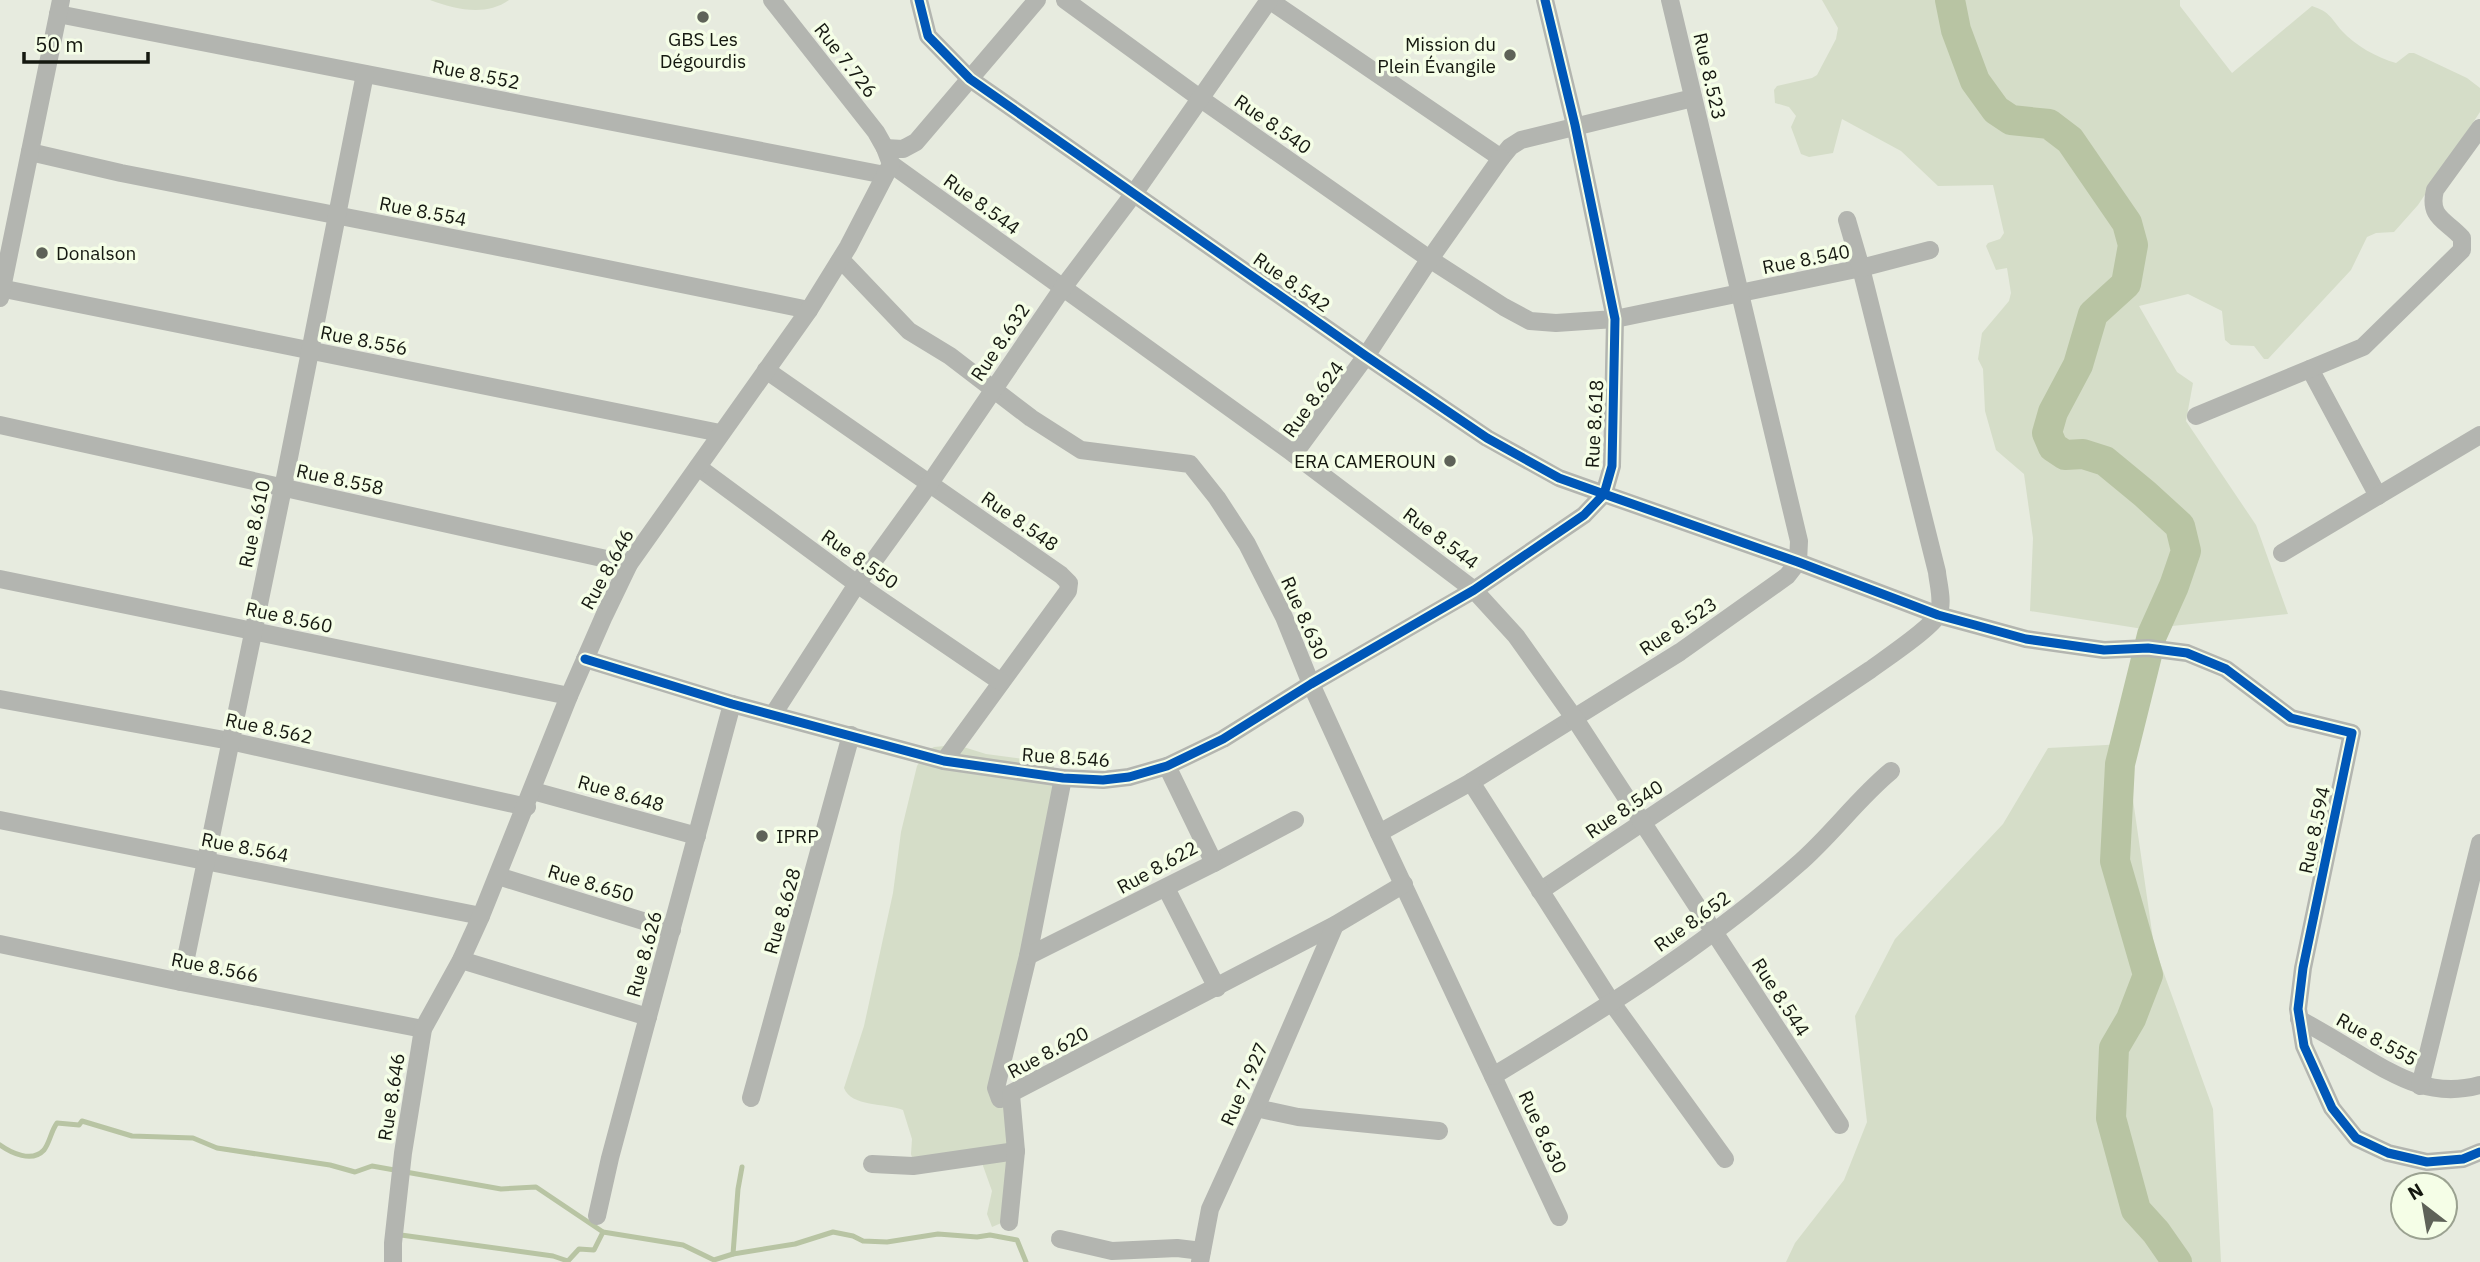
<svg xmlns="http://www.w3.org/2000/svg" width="2480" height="1262" viewBox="0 0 2480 1262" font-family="'IBM Plex Sans',sans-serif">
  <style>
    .green { fill: #d5ddc8 }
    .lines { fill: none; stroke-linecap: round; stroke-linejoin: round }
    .stream { stroke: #b8c4a3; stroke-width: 5 }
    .river { stroke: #b8c4a3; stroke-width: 30 }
    .minor { stroke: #b3b5b0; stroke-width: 18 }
    .cycleway-casing { stroke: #f5fee7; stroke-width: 13 }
    .cycleway { stroke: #0057b8; stroke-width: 9 }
    .poi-dot { fill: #5e6258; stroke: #f5fee7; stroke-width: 2.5 }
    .labels { text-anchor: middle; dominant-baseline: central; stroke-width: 7; stroke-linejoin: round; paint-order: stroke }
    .poi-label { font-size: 19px; fill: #151810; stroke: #f5fee7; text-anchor: end }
    .street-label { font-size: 19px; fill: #151810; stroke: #f5fee7 }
  </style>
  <rect width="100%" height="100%" fill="#e7ebdf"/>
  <g class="green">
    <path d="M430 0H509C485 17 455 9 430 0Z"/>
    <path d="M1822 0H2180V6L2232 73 2312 6C2330 12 2331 18 2342 31 2355 45 2377 58 2396 63L2409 53H2414L2467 78 2480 88V112L2418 205 2394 232 2376 233 2367 237 2351 270 2268 359H2264L2254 346 2231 345 2225 340 2222 311 2188 294 2139 306 2177 372 2193 383 2186 421 2256 525 2288 614 2143 629 2030 611 2033 538 2024 474 1996 450 1985 411 1983 369 1978 359 1982 333 2009 301 2011 293 2007 268 1996 270 1986 246 1988 243 2000 239 2004 233 1993 185 1938 186 1901 151 1842 119 1833 153 1809 157 1801 154 1791 127 1796 116 1789 107 1775 103 1774 90 1777 86 1812 78 1817 75 1836 39 1838 28Z"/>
    <polygon points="2125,744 2154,946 2213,1109 2221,1262 1786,1262 1795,1243 1844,1180 1867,1122 1855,1016 1895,939 2003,824 2048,748"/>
    <path d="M957 745 986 754 1046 762 1053 765 1061 786 1003 1067 1005 1093 1016 1112 1006 1221 992 1227 987 1214 992 1191 982 1163 913 1161 911 1154 912 1139 903 1110C885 1103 851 1107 844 1088L864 1026 893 893 901 832 917 766 927 751 934 747Z"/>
  </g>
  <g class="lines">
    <g class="stream">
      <path d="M0 1145C11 1153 32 1163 44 1150 50 1142 51 1131 57 1123L79 1125 82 1121 132 1136 193 1138 217 1148 330 1165 355 1172 372 1166 501 1189 536 1187 603 1232 683 1245 714 1260 733 1254 795 1244 833 1232 853 1236 863 1241 887 1242 938 1234 977 1237 990 1235 1017 1240 1026 1262"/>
      <polyline points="401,1235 553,1256 568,1261 579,1249 594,1250 603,1232"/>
      <polyline points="733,1254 738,1189 742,1167"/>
    </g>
    <polyline class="river" points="1950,0 1956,30 1975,81 1996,110 2011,120 2049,124 2070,140 2127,223 2133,245 2126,284 2093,314 2078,365 2053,412 2047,433 2053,447 2065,455 2083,454 2105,461 2145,494 2180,526 2186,551 2174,586 2152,635 2120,764 2115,861 2148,975 2131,1019 2114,1048 2111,1118 2136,1210 2156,1232 2177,1262"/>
    <g class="minor">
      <polyline points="772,0 876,132 885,148"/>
      <path d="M1065 0 1201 99 1431 260 1504 307 1530 321 1556 323 1615 319 1861 268 1937 572C1938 584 1944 603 1938 615 1930 629 1885 659 1870 670L1540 891"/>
      <polyline points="1269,0 1501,158 1510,147 1521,140 1693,98"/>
      <polyline points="1545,0 1575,125 1615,319 1612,466 1604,494 1798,562 1938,615 1975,625 2026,639 2104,650 2148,648 2187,653 2226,669 2291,718 2352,733 2303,968 2298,1009 2304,1046 2332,1108 2356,1138 2388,1153 2427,1162 2463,1159 2480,1152"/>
      <polyline points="1670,0 1799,541 1798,562 1787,576 1680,652 1471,782 1612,1003 1725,1159"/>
      <polyline points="58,14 885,175"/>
      <polyline points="30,152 121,173 519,251 809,310"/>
      <polyline points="891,164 1294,454 1474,590 1516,636 1575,719 1840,1125"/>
      <polyline points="1847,220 1861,268 1930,250"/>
      <polyline points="839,262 846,265 909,331 950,356 1031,418 1081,450 1190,464 1217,498 1247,544 1284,617 1311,684 1379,833 1559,1217"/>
      <polyline points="0,288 720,433"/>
      <polyline points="0,298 61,0"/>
      <polyline points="2310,369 2378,496"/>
      <polyline points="766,370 1061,575 1069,583 1068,591 944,761"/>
      <path d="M2196 416 2363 347 2462 250V238C2446 220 2428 218 2435 190L2480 128"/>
      <polyline points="0,425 629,564"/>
      <polyline points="1294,454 1366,356 1425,266 1501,158"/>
      <polyline points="698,467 857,584 1001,682"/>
      <polyline points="2282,553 2480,435"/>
      <polyline points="0,579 569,696"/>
      <polyline points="585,659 732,704 944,761 1063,778 1103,780 1129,777 1167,766 1223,739 1311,684 1474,590 1584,515 1604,494 1559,478 1487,438 1366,356 970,79 928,36 919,0"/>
      <polyline points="0,699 230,741 527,807"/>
      <polyline points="774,713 857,584 930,483 1062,289 1135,192 1269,0"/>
      <polyline points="1063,778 1028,956 996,1088 1000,1099 1335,925 1404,884"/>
      <polyline points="533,791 697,836"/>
      <polyline points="0,820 481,916"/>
      <polyline points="1379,833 1471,782"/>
      <polyline points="1214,863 1295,820"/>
      <polyline points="498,876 672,930"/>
      <polyline points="1166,888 1217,988"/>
      <polyline points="0,944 181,982 423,1029"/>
      <polyline points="1028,956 1214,863 1167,766"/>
      <polyline points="461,960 648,1017"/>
      <polyline points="181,982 283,488 365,74"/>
      <path d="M2299 1019C2315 1028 2331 1037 2347 1047 2390 1072 2427 1100 2480 1085"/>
      <path d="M1493 1076C1599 1012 1704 947 1797 865 1831 836 1857 799 1891 771"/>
      <polyline points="2420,1086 2480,843"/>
      <polyline points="751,1098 851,735"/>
      <polyline points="1256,1108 1298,1117 1439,1131"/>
      <polyline points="872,1164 913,1166 1016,1151"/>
      <polyline points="597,1216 610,1158 732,704"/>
      <polyline points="1009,1222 1016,1151 1011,1095"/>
      <polyline points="1060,1239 1112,1251 1177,1248 1202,1251"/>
      <polyline points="393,1262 393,1243 403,1153 423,1029 461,960 481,916 569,696 604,616 629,564 809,310 848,247 891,164 885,148 903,149 916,142 1037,0"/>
      <polyline points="1200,1262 1210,1209 1256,1108 1335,925"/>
    </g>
    <defs>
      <g id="cycleway">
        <polyline points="1545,0 1575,125 1615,319 1612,466 1604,494 1798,562 1938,615 1975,625 2026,639 2104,650 2148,648 2187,653 2226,669 2291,718 2352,733 2303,968 2298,1009 2304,1046 2332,1108 2356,1138 2388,1153 2427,1162 2463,1159 2480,1152"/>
        <polyline points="585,659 732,704 944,761 1063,778 1103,780 1129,777 1167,766 1223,739 1311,684 1474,590 1584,515 1604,494 1559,478 1487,438 1366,356 970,79 928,36 919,0"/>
      </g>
    </defs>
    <use href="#cycleway" class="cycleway-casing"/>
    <use href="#cycleway" class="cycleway"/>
  </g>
  <g class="poi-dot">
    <circle cx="703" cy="17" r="7"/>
    <circle cx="1510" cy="55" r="7"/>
    <circle cx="42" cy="253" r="7"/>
    <circle cx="1450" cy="461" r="7"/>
    <circle cx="762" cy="836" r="7"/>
  </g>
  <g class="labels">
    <g class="poi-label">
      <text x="703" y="39" text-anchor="middle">GBS Les<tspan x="703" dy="22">Dégourdis</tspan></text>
      <text x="1496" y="44">Mission du<tspan x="1496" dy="22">Plein Évangile</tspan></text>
      <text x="56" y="253" text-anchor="start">Donalson</text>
      <text x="1436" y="461">ERA CAMEROUN</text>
      <text x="776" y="836" text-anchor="start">IPRP</text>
    </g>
    <g class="street-label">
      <text transform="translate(846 60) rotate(52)">Rue 7.726</text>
      <text transform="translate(476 74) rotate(11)">Rue 8.552</text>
      <text transform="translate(1710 76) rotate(77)">Rue 8.523</text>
      <text transform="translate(1273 124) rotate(35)">Rue 8.540</text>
      <text transform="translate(982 204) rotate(36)">Rue 8.544</text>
      <text transform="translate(423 211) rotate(11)">Rue 8.554</text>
      <text transform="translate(1806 259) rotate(-11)">Rue 8.540</text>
      <text transform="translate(1292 282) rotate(35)">Rue 8.542</text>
      <text transform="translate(364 340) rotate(11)">Rue 8.556</text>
      <text transform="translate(1000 342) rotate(-56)">Rue 8.632</text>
      <text transform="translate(1313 399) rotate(-54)">Rue 8.624</text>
      <text transform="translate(1594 424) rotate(-87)">Rue 8.618</text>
      <text transform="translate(340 479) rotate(12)">Rue 8.558</text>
      <text transform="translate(1020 521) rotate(35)">Rue 8.548</text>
      <text transform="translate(254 524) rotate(-78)">Rue 8.610</text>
      <text transform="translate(1441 538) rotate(37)">Rue 8.544</text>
      <text transform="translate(860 559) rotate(35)">Rue 8.550</text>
      <text transform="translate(607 569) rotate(-61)">Rue 8.646</text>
      <text transform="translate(289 617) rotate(12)">Rue 8.560</text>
      <text transform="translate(1305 618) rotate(66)">Rue 8.630</text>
      <text transform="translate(1678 626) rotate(-34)">Rue 8.523</text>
      <text transform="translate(269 728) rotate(12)">Rue 8.562</text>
      <text transform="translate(1066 757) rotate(4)">Rue 8.546</text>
      <text transform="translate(621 793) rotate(16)">Rue 8.648</text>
      <text transform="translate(1624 809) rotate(-34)">Rue 8.540</text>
      <text transform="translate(2314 830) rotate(-78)">Rue 8.594</text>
      <text transform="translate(245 847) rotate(11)">Rue 8.564</text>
      <text transform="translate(1157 867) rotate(-29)">Rue 8.622</text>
      <text transform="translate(591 883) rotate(17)">Rue 8.650</text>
      <text transform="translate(782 911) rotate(-74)">Rue 8.628</text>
      <text transform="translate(1692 921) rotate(-36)">Rue 8.652</text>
      <text transform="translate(644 954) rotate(-75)">Rue 8.626</text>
      <text transform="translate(215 967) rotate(11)">Rue 8.566</text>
      <text transform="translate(1781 997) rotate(57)">Rue 8.544</text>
      <text transform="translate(2377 1039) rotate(29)">Rue 8.555</text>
      <text transform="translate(1048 1052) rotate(-28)">Rue 8.620</text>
      <text transform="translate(1244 1084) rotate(-66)">Rue 7.927</text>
      <text transform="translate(391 1097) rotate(-81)">Rue 8.646</text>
      <text transform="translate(1543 1132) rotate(65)">Rue 8.630</text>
    </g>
  </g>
  <g transform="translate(2424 1206) rotate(329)"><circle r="33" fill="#f5fee7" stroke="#9ba291" stroke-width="2"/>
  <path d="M0-5L12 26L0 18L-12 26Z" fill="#5e6258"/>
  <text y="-10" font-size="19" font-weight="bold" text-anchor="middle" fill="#151810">N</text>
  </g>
  <path d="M24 52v10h124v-10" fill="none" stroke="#151810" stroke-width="3.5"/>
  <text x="35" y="52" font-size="21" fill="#151810" stroke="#f5fee7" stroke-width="5" paint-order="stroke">50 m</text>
</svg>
